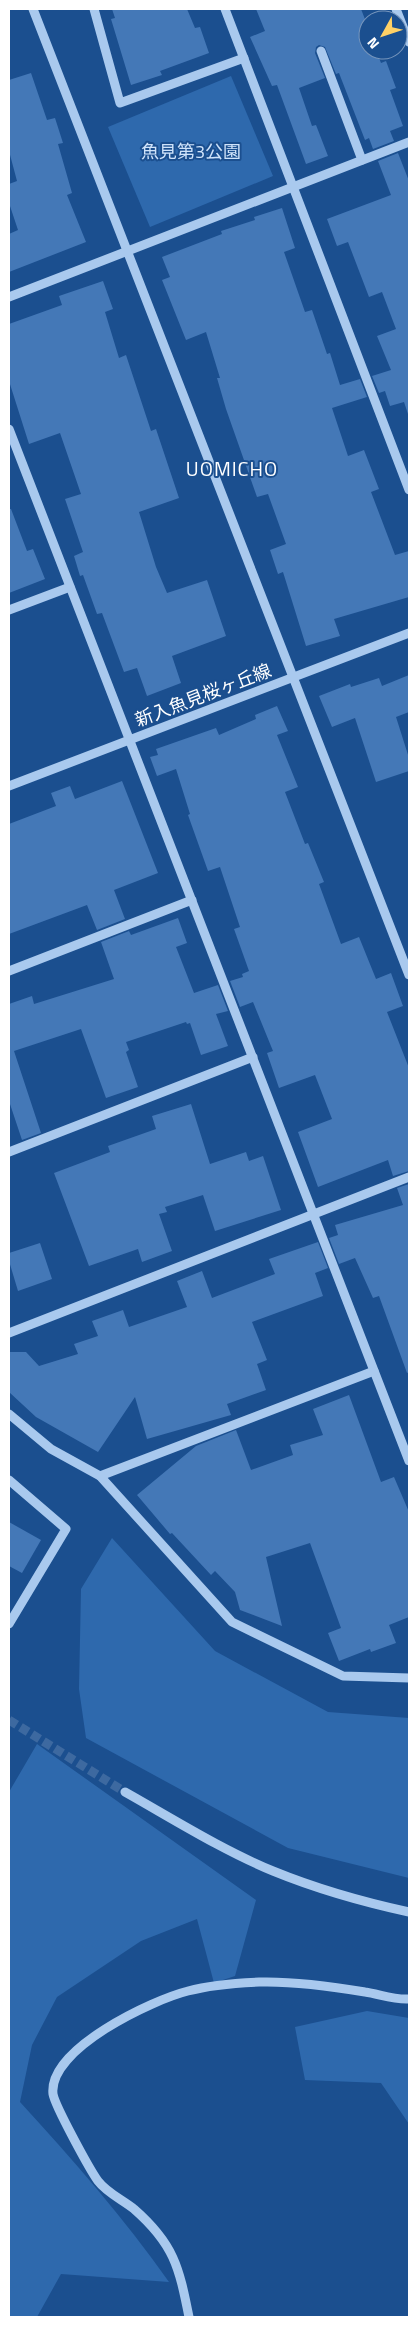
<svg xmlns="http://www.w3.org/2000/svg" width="418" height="2326" viewBox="0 0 418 2326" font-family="'Titillium Web','Noto Sans JP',sans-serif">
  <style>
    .green { fill: #2e69ad }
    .building { fill: #4478b7 }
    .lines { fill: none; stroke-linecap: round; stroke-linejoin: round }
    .minor-tunnel { stroke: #3d69a0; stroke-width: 9; stroke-dasharray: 9 4.5; stroke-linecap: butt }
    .minor { stroke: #a9c9ee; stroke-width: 9 }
    .labels { text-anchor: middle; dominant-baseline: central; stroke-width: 4; stroke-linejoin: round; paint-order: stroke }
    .park-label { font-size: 18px; fill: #cfe3fa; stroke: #1b4f8f }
    .street-label { font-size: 18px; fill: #fff; stroke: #1b4f8f }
    .quarter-label { font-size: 20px; letter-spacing: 1px; fill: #fff; stroke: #1b4f8f }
  </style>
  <rect width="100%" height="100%" fill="#1b4f8f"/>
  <g class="green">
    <polygon points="231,76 273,176 150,227 108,127"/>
    <polygon points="112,1538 215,1651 328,1712 409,1718 409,1878 288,1848 86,1738 79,1689 81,1589"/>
    <path d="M37 1744 256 1900 235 1976 214 1983 197 1919 141 1941 57 1997 32 2045 20 2102C73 2160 124 2218 169 2282L61 2274 37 2317H9V1792Z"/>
    <polygon points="367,2011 409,2018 409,2124 381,2083 305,2080 295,2027"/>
  </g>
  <g class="building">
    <polygon points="112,9 187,9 195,28 200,27 209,53 160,71 162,75 131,85 111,19 115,18"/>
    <polygon points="256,9 361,9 368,27 368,50 376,50 381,63 386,61 396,88 390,90 403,126 390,131 394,141 373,149 369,138 365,140 339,73 336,74 325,47 319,45 316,47 315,53 325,78 299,88 312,126 316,125 328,156 306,164 277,85 272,86 250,37 265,31"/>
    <polygon points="31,73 47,120 55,118 63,143 58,144 72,193 67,195 86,242 9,272 9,234 18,230 9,203 9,184 17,181 9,151 9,80"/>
    <polygon points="398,153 409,181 408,414 404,402 390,406 385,391 379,393 372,376 391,370 377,336 396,329 382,292 369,297 348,242 337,246 327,219 391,195 378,161"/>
    <polygon points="282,208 295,248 284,252 305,312 312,310 327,354 330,353 340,385 360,379 367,397 332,408 348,456 364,450 379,489 371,492 395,555 409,551 409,597 334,619 340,636 306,646 283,572 278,574 270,550 286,544 268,494 257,497 226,409 217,378 220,378 206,332 186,340 162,280 170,277 162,257 222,234 221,231 255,220 254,217"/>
    <polygon points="103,281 113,309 105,312 119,358 126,355 151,431 156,429 179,498 139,512 156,567 167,593 207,580 226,636 172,656 181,683 147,696 137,668 124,672 102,613 97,614 83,575 80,576 74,556 83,552 65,499 81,494 60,433 29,444 9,381 9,324 62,305 59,296"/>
    <polygon points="9,509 11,509 27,551 33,549 45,579 9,593"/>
    <polygon points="409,675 409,712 396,717 409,758 409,771 376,782 355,718 332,727 319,696 350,684 351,687 379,678 382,686"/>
    <polygon points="277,706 288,731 277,735 298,787 285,792 305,844 308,843 324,882 319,884 341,944 359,937 376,979 391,973 403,1006 387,1012 409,1068 409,1171 393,1176 388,1160 318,1187 298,1132 332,1119 315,1075 279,1088 267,1053 273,1051 253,1002 240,1007 230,981 243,977 242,974 249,971 234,929 240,927 220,867 208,871 188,815 190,814 176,769 157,776 150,757 158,755 156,749 216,728 219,735 256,719 255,715"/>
    <polygon points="122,781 158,873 114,890 125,919 97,930 87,905 9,934 9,824 56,806 51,793 70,786 75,799"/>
    <polygon points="178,918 187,943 176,947 194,993 218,985 228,1011 216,1014 228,1046 201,1055 190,1023 187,1024 186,1022 126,1042 129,1050 126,1052 138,1087 106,1098 81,1029 14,1051 41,1133 22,1140 9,1101 9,1004 32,996 34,1004 114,979 101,942 129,931 131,935"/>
    <polygon points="191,1104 210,1164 246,1152 249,1161 263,1156 281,1210 215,1231 203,1195 165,1207 167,1212 159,1214 172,1251 142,1262 138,1249 89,1266 54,1173 110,1152 108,1146 156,1129 152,1116"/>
    <polygon points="409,1184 409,1372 407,1373 379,1296 373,1298 355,1258 339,1264 329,1238 338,1235 335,1225 403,1205 397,1188"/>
    <polygon points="318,1242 328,1268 315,1273 323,1296 252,1322 267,1360 257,1364 266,1390 227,1404 231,1415 147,1439 135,1397 98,1452 36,1417 9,1392 9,1352 26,1352 39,1366 78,1354 74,1344 98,1336 92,1321 123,1310 129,1327 187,1307 177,1281 202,1271 212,1298 275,1274 269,1259"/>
    <polygon points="40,1243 52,1279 18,1291 9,1261 9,1253"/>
    <polygon points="349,1395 381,1482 394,1477 409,1512 409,1617 389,1625 396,1643 371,1652 370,1649 339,1661 328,1633 341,1628 310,1543 266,1557 282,1626 240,1610 235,1592 215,1571 211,1575 172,1533 170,1534 137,1495 196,1446 236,1430 251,1470 293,1455 290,1445 323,1435 313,1409"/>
    <polygon points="9,1522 41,1540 22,1573 9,1566"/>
  </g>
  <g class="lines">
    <polyline class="minor-tunnel" points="9,1720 125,1792"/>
    <g class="minor">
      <polyline points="33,9 409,975"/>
      <polyline points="94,9 120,103 244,58"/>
      <polyline points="225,9 409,490"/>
      <polyline points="396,9 409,42"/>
      <polyline points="321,51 362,160"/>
      <polyline points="9,297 409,142"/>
      <polyline points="9,429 409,1461"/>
      <polyline points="9,610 70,587"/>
      <polyline points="9,786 409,633"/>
      <polyline points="9,971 192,900"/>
      <polyline points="9,1152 253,1057"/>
      <polyline points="9,1333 409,1177"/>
      <polyline points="9,1414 51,1449 100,1476 232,1622 343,1676 409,1678"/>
      <polyline points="100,1476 374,1371"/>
      <polyline points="9,1480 66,1529 9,1624"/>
      <path d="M125 1792C173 1819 222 1850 273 1871 317 1889 363 1902 409 1912"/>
      <path d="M189 2317C179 2267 174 2244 134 2209 123 2200 107 2193 98 2181 90 2170 55 2106 53 2094 48 2049 152 2000 188 1991 210 1985 236 1983 259 1982 294 1981 330 1986 365 1992 379 1994 394 2000 409 1999"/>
    </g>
  </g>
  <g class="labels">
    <g class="park-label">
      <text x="191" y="151">魚見第3公園</text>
    </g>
    <g class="street-label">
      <text transform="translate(203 695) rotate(-21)">新入魚見桜ヶ丘線</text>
    </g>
    <g class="quarter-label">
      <text x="232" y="468">UOMICHO</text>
    </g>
  </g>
  <rect width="418" height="2326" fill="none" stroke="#ffffff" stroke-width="20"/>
  <g transform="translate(383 35) rotate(230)"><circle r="24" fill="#1b4f8f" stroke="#7695bc"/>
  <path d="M0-4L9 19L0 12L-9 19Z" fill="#ffd166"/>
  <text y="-8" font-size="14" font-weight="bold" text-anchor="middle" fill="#ffffff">N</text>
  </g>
</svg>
